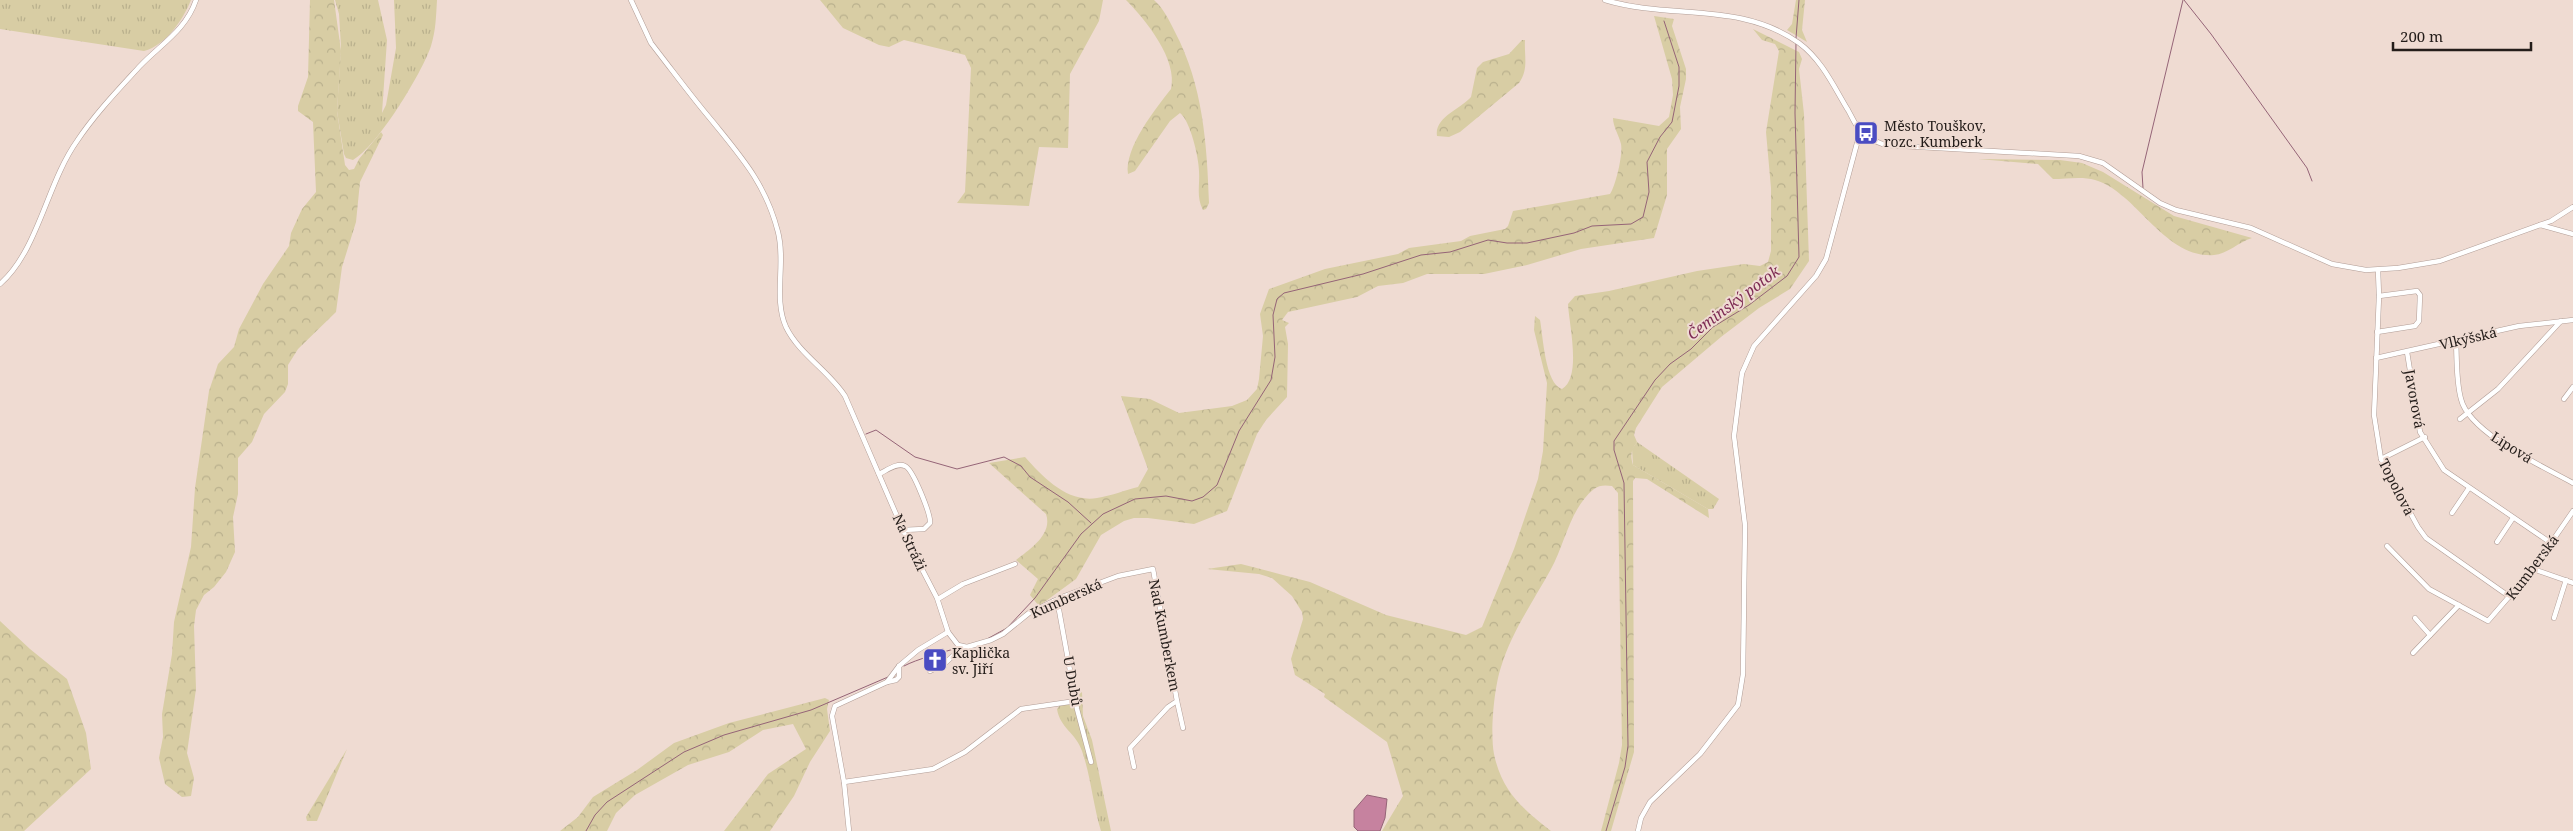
<svg xmlns="http://www.w3.org/2000/svg" width="2573" height="831" viewBox="0 0 2573 831" font-family="'Noto Serif',serif">
  <style>
    .grass { fill: url(#grass-tufts) }
    .forest { fill: url(#forest-crowns) }
    .water { fill: #c6829f; stroke: #956477 }
    .lines { fill: none; stroke-linecap: round; stroke-linejoin: round }
    .stream { stroke: #956477; stroke-width: 1 }
    .minor-casing { stroke: #b19d96; stroke-width: 5.5 }
    .minor { stroke: #fff; stroke-width: 4.5 }
    .labels { text-anchor: middle; dominant-baseline: central; stroke-width: 4; stroke-linejoin: round; paint-order: stroke }
    .poi-label { font-size: 14px; fill: #241d1a; stroke: #efdbd2; text-anchor: start }
    .street-label { font-size: 14px; fill: #241d1a; stroke: #efdbd2 }
    .water-label { font-size: 15px; font-style: italic; fill: #7d2b53; stroke: #efdbd2 }
  </style>
  <defs>
    <pattern id="grass-tufts" width="24" height="20" patternUnits="userSpaceOnUse" patternTransform="scale(1.25)"><rect width="24" height="20" fill="#d8cda4"/><path d="M3 7l-1-3M5 7V3M7 7l1-3M15 17l-1-3M17 17v-4M19 17l1-3" fill="none" stroke="#b9b08d"/></pattern>
    <pattern id="forest-crowns" width="20" height="18" patternUnits="userSpaceOnUse" patternTransform="scale(1.25)"><rect width="20" height="18" fill="#d8cda4"/><path d="M2 6a3 3 0 1 1 6 0M12 15a3 3 0 1 1 6 0" fill="none" stroke="#b9b08d"/></pattern>
  </defs>
  <rect width="100%" height="100%" fill="#efdbd2"/>
  <g class="grass">
    <path d="M0 0H191C183 20 166 45 144 51L0 29Z"/>
    <path d="M335 0H378L387 40 382 113 386 105 396 48 394 0H437C436 16 436 30 431 46 422 73 377 147 353 160L346 158 344 154 337 111 341 47 339 14Z"/>
    <polygon points="1637,442 1719,499 1713,509 1708,509 1633,465 1632,449"/>
    <path d="M1082 692 1083 716 1092 740 1111 831H1101C1093 805 1091 777 1082 751 1076 733 1060 728 1057 709L1061 704H1067Z"/>
  </g>
  <g class="forest">
    <polygon points="310,0 334,0 341,51 337,111 345,165 349,170 354,169 359,159 381,132 383,135 360,182 356,222 342,267 336,312 298,349 288,365 288,384 285,392 264,414 252,442 238,458 238,494 233,517 235,552 226,572 214,587 204,595 196,610 194,626 196,689 187,753 194,778 191,796 182,797 165,784 159,758 163,737 162,714 172,654 174,622 191,547 195,488 209,391 218,364 234,347 239,329 263,284 289,246 291,233 302,209 316,192 313,122 298,111 298,106 308,77"/>
    <polygon points="820,0 1103,0 1099,21 1070,74 1068,148 1039,147 1029,206 957,203 965,192 967,152 971,68 965,55 904,40 889,47 879,45 843,28"/>
    <path d="M1126 0H1154C1164 9 1169 20 1175 32 1203 85 1207 144 1209 203L1206 209 1203 210C1196 197 1200 185 1199 171 1199 158 1190 120 1180 113L1170 121 1135 171 1128 174C1124 148 1156 108 1171 89 1178 60 1146 20 1126 0Z"/>
    <polygon points="1796,0 1805,0 1802,30 1807,42 1787,30 1792,24"/>
    <path d="M1654 16 1674 19 1672 26 1686 69V79L1680 107 1681 129 1667 149V195L1654 238 1581 249 1527 265 1484 274H1427L1403 283 1378 286 1357 297 1288 312 1282 320 1289 323 1285 327 1288 344 1287 397 1266 420 1257 434 1227 511 1194 524 1148 518H1134L1124 521 1101 535 1076 579 1039 606 1030 595 1038 579 1016 560C1030 549 1053 534 1046 514L989 463 1025 457C1043 477 1067 503 1097 498 1111 496 1125 490 1138 487L1148 469 1121 396 1150 399 1179 413 1232 406 1247 400 1257 389 1259 379 1263 336 1260 314 1269 289 1325 269 1398 254 1409 248 1461 241 1470 236 1505 229 1508 226 1513 211 1610 194C1616 185 1623 154 1621 144 1619 135 1613 127 1613 118L1659 126 1669 117 1673 95 1672 79Z"/>
    <path d="M1753 29 1799 52 1802 59 1799 69 1804 114 1809 261 1790 289 1759 308 1721 337 1662 387 1636 428 1634 435 1637 442C1631 450 1630 455 1633 465L1708 509 1709 518 1647 479 1635 478 1633 481 1634 752 1611 831H1601L1619 763 1622 745 1618 493 1612 486C1605 485 1599 485 1594 489 1570 508 1565 544 1551 569 1533 602 1512 631 1501 667 1494 688 1490 733 1494 754 1502 792 1522 808 1551 831H1382L1403 796 1387 742 1324 697 1325 694 1295 675 1291 659 1303 619 1302 612 1292 596 1272 578 1259 574 1207 569 1241 564 1283 575 1310 582 1386 615 1466 635 1482 627 1514 549 1538 479 1543 451 1547 383 1534 330 1535 316 1540 320C1543 336 1545 384 1562 389 1582 377 1569 325 1568 304L1575 296 1609 291 1697 271 1744 264 1760 266 1768 262 1771 251V188L1766 132 1779 51 1775 44 1762 40Z"/>
    <path d="M1522 40H1525C1524 56 1529 69 1519 83L1460 132 1449 137 1437 136C1434 117 1461 109 1471 97L1477 68 1483 62 1509 54Z"/>
    <path d="M1978 159 2060 160 2082 163 2103 172 2174 216 2252 238C2239 242 2227 254 2214 255 2164 259 2137 192 2095 180 2082 176 2066 179 2053 179L2038 164Z"/>
    <polygon points="0,621 30,649 67,679 86,733 91,769 24,831 0,831"/>
    <polygon points="825,698 829,700 827,709 830,731 810,762 794,796 770,831 724,831 768,774 806,749 793,724 763,730 729,752 688,765 635,795 616,813 607,831 560,831 578,817 593,797 637,770 674,743 729,723"/>
    <polygon points="347,749 317,821 307,821 306,817"/>
  </g>
  <polygon class="water" points="1367,795 1387,799 1385,818 1380,831 1358,831 1354,827 1354,810"/>
  <g class="lines">
    <g class="stream">
      <polyline points="2184,0 2211,34 2307,168 2312,181"/>
      <polyline points="1796,38 1799,0"/>
      <polyline points="2143,188 2142,172 2183,0"/>
      <polyline points="866,434 876,430 915,457 957,469 1004,457 1021,466 1030,477 1068,502 1091,523"/>
      <polyline points="987,639 1007,628 1035,598 1081,534 1103,514 1135,499 1166,496 1192,501 1203,497 1217,485 1239,431 1271,380 1275,357 1273,315 1277,299 1284,293 1363,274 1421,255 1450,252 1488,240 1507,243 1527,243 1574,233 1592,226 1631,224 1643,217 1649,192 1647,162 1660,137 1672,122 1679,86 1679,67 1664,21"/>
      <path d="M904 666C917 659 941 653 957 648"/>
      <polyline points="586,831 595,815 607,802 684,752 724,735 811,710 888,677"/>
      <polyline points="1606,831 1625,767 1628,746 1624,483 1614,450 1614,441 1655,380 1670,364 1691,349 1713,327 1749,305 1787,276 1799,257 1795,113 1796,42"/>
    </g>
    <defs>
      <g id="minor">
        <path d="M631 0 651 43 661 56C678 78 695 101 713 122 743 159 766 185 778 232 786 263 773 298 786 327 799 354 829 371 845 396L909 544 937 598 948 632 958 645 967 647 991 640 1003 634 1029 613 1062 597 1118 576 1153 569 1177 701 1168 707 1130 748 1134 767"/>
        <path d="M1605 0C1671 20 1740 1 1799 43 1822 60 1834 87 1848 110 1852 117 1856 127 1862 133 1868 139 1877 142 1885 145L2079 156 2103 163 2160 203 2176 210 2251 228 2332 264 2366 270 2398 268 2440 261 2551 221 2573 207"/>
        <polyline points="2540,225 2573,234"/>
        <polyline points="2378,270 2379,296 2374,415 2381,459 2418,527 2426,538 2510,597"/>
        <path d="M0 284C38 251 47 183 77 141 95 114 118 90 140 66 161 44 186 30 196 0"/>
        <polyline points="2377,332 2415,326 2419,321 2420,295 2417,291 2379,296"/>
        <path d="M2456 341C2457 359 2456 381 2461 399 2469 433 2544 467 2573 483"/>
        <polyline points="2407,352 2420,432 2444,470 2551,543"/>
        <polyline points="2376,358 2519,326 2573,320"/>
        <polyline points="2564,399 2573,387"/>
        <polyline points="2460,419 2498,389 2561,321"/>
        <polyline points="2381,459 2425,437"/>
        <path d="M879 474C886 471 897 462 905 466 913 469 931 515 930 523L924 529 903 530"/>
        <polyline points="2452,513 2469,488"/>
        <polyline points="2497,542 2513,518"/>
        <polyline points="2387,546 2429,589 2488,621 2533,569 2573,511"/>
        <polyline points="2533,569 2573,583"/>
        <polyline points="938,599 963,584 1015,564"/>
        <polyline points="1054,601 1059,610 1077,709 1091,762"/>
        <polyline points="2415,618 2430,635"/>
        <polyline points="2554,618 2566,580"/>
        <polyline points="2413,653 2459,605"/>
        <polyline points="930,671 944,664 963,647"/>
        <polyline points="887,682 896,680 899,677 899,666"/>
        <polyline points="1177,701 1183,728"/>
        <polyline points="844,782 933,769 965,752 1021,709 1076,701"/>
        <polyline points="849,831 844,782 832,716 835,706 887,682 899,666 918,650 948,632"/>
        <polyline points="1638,831 1641,818 1650,802 1700,754 1738,705 1743,674 1745,525 1734,436 1742,373 1754,346 1816,276 1826,259 1860,132"/>
      </g>
    </defs>
    <use href="#minor" class="minor-casing"/>
    <use href="#minor" class="minor"/>
  </g>
  <defs>
    <symbol id="bus-square" viewBox="-11 -11 22 22"><rect x="-9" y="-9" width="18" height="18" rx="4" fill="#4a4cc2" stroke="#efdbd2"/><path d="M-5-6H5V4H4V6H2V4H-2V6H-4V4H-5ZM-3.5-4V0h7V-4ZM-3.5 1.2v1.5H-2V1.2ZM2 1.2v1.5H3.5V1.2Z" fill="#fff"/></symbol>
    <symbol id="church-square" viewBox="-11 -11 22 22"><rect x="-9" y="-9" width="18" height="18" rx="4" fill="#4a4cc2" stroke="#efdbd2"/><path d="M-1.2-6h2.4v3.5h3.3v2.4h-3.3V6h-2.4V-.1h-3.3v-2.4h3.3Z" fill="#fff"/></symbol>
  </defs>
  <g fill-rule="evenodd">
    <use href="#bus-square" x="1852" y="119" width="28" height="28"/>
    <use href="#church-square" x="921" y="646" width="28" height="28"/>
  </g>
  <g class="labels">
    <g class="poi-label">
      <text x="1884" y="125">Město Touškov,<tspan x="1884" dy="16">rozc. Kumberk</tspan></text>
      <text x="952" y="652">Kaplička<tspan x="952" dy="16">sv. Jiří</tspan></text>
    </g>
    <g class="street-label">
      <text transform="translate(2468 338) rotate(-13)">Vlkýšská</text>
      <text transform="translate(2415 399) rotate(80)">Javorová</text>
      <text transform="translate(2512 447) rotate(32)">Lipová</text>
      <text transform="translate(2397 487) rotate(63)">Topolová</text>
      <text transform="translate(910 542) rotate(65)">Na Stráži</text>
      <text transform="translate(2532 567) rotate(-53)">Kumberská</text>
      <text transform="translate(1066 598) rotate(-24)">Kumberská</text>
      <text transform="translate(1165 635) rotate(79)">Nad Kumberkem</text>
      <text transform="translate(1073 681) rotate(80)">U Dubů</text>
    </g>
    <g class="water-label">
      <text transform="translate(1733 302) rotate(-37)">Čeminský potok</text>
    </g>
  </g>
  <path d="M2393 42v8h138v-8" fill="none" stroke="#241d1a" stroke-width="2.5"/>
  <text x="2400" y="42" font-size="15" fill="#241d1a" stroke="#efdbd2" stroke-width="4" paint-order="stroke">200 m</text>
</svg>
